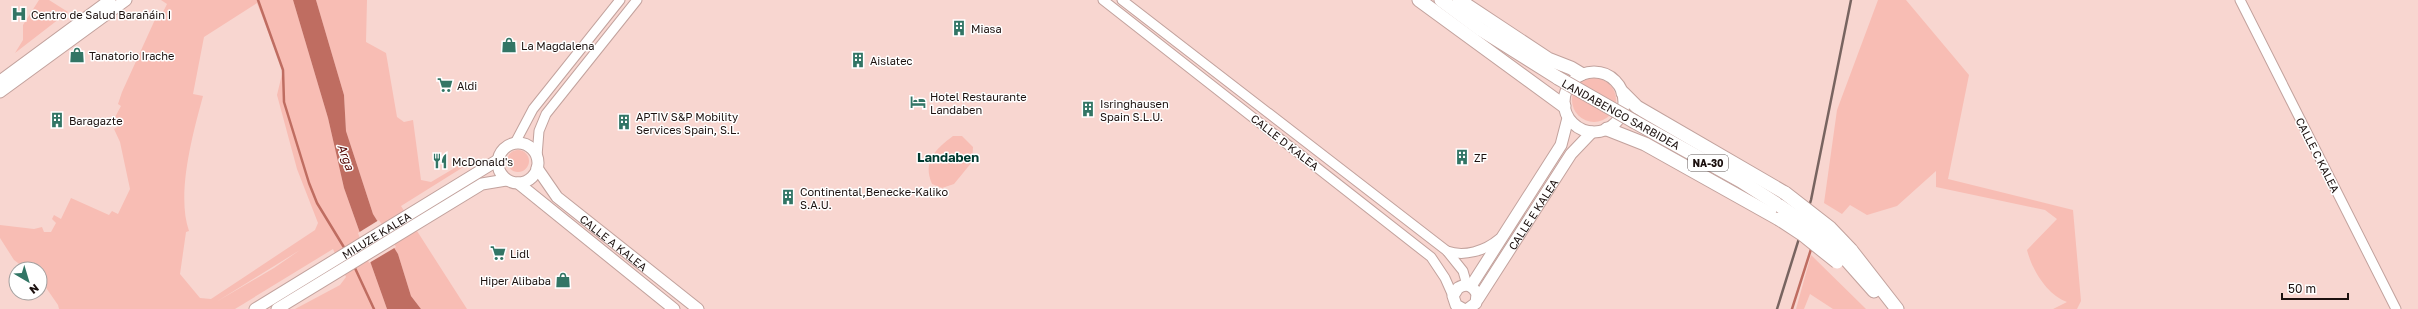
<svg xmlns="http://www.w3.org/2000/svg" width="2418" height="309" viewBox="0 0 2418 309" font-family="'Golos Text',sans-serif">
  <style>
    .green { fill: #f8bdb4; fill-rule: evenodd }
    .water { fill: #bf6d61 }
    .pier { fill: #f8d6d0 }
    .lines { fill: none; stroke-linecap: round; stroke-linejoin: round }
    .stream { stroke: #bf6d61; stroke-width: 2.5 }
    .minor-casing { stroke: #c2a29d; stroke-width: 11 }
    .major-casing { stroke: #c2a29d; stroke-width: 13 }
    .highway-casing { stroke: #c2a29d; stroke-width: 15 }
    .minor { stroke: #fff; stroke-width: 9 }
    .major { stroke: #fff; stroke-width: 11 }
    .highway { stroke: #fff; stroke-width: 13 }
    .rail { stroke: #786460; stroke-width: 2.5 }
    .highway-bridge-casing { stroke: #c2a29d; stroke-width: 15; stroke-linecap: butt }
    .highway-bridge { stroke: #fff; stroke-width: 13 }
    .labels { text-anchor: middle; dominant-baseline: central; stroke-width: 3; stroke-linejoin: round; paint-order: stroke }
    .shield { fill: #fff; stroke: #605857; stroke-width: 1 }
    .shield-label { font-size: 10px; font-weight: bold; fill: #1c110f }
    .poi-label { font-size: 11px; fill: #1c110f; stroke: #fff; text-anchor: start }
    .street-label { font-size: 11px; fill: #1c110f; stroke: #fff }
    .water-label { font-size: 12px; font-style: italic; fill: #560805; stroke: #fff }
    .quarter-label { font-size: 13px; font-weight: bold; fill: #003a2f; stroke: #fff }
  </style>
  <rect width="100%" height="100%" fill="#f8d6d0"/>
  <g class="green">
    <polygon points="39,0 49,0 68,12 15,53 23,40 23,25"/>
    <path d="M161 0H293L328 118 344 188 387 309H295L340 285 346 277 333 249 235 309H59L58 305 40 279V269H26L14 260 0 238V225L34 229 42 227 44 232H51L56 223 52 219 54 215 61 219 71 198 109 215 112 211 118 214 130 189 120 142 114 129 119 126 114 119 121 106 118 104 122 92 158 13 162 14 167 4ZM257 3 283 70 277 95 297 169 318 223 315 230 211 299 200 298 180 274 186 232 189 231C176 194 193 133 203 96L193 94 204 37ZM300 250 274 268 216 302Z"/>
    <polygon points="316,0 367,0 366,42 386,53 397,117 404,122 413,120 421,180 431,182 463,163 465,166 401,206 467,309 421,309 411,296 398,254 373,214 346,131 344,95"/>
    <path d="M1878 0H1906L1969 75 1948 179 2073 210 2081 301 2077 309H2053L2067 302C2047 295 2032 270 2027 250L2057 219 2045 210 1936 187V171L1897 206 1867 215 1850 205 1842 214 1824 203 1837 110Z"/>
    <circle cx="1594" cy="100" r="22"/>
    <path d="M953 136H962L973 147 972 162 954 184 942 188 932 184C922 161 936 149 953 136Z"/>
    <circle cx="518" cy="161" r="11"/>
    <polygon points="1811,255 1864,307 1866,309 1833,309 1810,294 1804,309 1796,309"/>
  </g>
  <polygon class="water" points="293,0 316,0 344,95 346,131 373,214 398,254 411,296 421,309 387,309 344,188 328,118"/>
  <polygon class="pier" points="379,220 396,247 369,263 358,233"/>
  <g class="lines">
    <g class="stream">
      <polyline points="258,0 283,70 284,102 309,183 317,203 345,249"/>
      <polyline points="354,266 374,309"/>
      <polyline points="1792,309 1812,246"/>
    </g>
    <defs>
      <g id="minor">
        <polyline points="1103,0 1431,257 1445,278 1453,296"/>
        <polyline points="1122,0 1447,251 1463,271 1467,285"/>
        <polyline points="2240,0 2396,309"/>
        <polyline points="515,143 533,109 620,0"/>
        <polyline points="537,156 539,131 546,114 637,0"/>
        <path d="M1447 251C1464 257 1485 251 1499 239"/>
      </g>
      <g id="major">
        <circle cx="1594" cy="102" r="30"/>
        <polyline points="0,81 110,0"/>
        <polyline points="0,92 126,0"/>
        <circle cx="518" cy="163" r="20"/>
        <path id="s1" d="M537 168 557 197 698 309"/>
        <polyline points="518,183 674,309"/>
        <polyline points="1471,286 1561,145 1568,118"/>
        <path id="s2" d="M1478 299 1571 154 1592 132"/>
        <path id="s3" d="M255 309 498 160"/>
        <polyline points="277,309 482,184 506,180"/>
        <path d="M1463 309 1456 305 1453 296 1458 288C1466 283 1473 285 1477 294L1476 303 1468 309"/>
      </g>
      <g id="highway">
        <polyline points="1419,0 1564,106"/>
        <polyline points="1441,0 1480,29 1558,78"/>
        <polyline points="1459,0 1548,59 1571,68 1581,74"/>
        <polyline points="1623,93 1637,107 1785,193"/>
        <polyline points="1635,122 1741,181 1780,206"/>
        <polyline points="1607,129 1645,144 1779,219"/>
        <polyline points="1851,250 1897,309"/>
        <polyline points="1843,256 1874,291"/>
      </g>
    </defs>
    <use href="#minor" class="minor-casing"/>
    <use href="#major" class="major-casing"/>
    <use href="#highway" class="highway-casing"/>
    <use href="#minor" class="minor"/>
    <use href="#major" class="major"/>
    <use href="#highway" class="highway"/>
    <polyline class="rail" points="1777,309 1811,200 1851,0"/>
    <defs>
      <g id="highway-bridge">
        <polyline points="1558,78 1635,122"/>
        <polyline points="1785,193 1830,228 1851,250"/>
        <polyline points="1780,206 1815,230 1843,256"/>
        <polyline points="1779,219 1802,234 1837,262"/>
      </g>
    </defs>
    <use href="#highway-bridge" class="highway-bridge-casing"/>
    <use href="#highway-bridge" class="highway-bridge"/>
  </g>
  <defs>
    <symbol id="hospital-bare" viewBox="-9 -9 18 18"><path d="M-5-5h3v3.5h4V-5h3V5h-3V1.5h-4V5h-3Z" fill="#327565" stroke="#fff" stroke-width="2.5" paint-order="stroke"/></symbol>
    <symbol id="building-bare" viewBox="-9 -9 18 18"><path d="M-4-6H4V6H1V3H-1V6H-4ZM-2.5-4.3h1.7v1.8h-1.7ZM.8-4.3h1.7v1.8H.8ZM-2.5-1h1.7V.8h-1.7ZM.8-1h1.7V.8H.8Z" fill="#327565" stroke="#fff" stroke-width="2.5" paint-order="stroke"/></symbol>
    <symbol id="shop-bare" viewBox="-9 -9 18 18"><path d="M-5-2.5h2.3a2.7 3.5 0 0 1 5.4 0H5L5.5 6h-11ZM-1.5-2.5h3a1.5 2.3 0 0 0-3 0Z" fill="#327565" stroke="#fff" stroke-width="2.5" paint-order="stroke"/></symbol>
    <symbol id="supermarket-bare" viewBox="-9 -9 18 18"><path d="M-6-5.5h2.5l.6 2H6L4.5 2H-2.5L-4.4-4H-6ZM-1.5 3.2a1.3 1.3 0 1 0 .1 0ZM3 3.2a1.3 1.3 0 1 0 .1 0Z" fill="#327565" stroke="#fff" stroke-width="2.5" paint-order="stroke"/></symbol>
    <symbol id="hotel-bare" viewBox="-9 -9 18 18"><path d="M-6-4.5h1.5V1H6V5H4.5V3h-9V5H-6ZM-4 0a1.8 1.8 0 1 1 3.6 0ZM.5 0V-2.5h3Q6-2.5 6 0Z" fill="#327565" stroke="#fff" stroke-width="2.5" paint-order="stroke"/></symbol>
    <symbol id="restaurant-bare" viewBox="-9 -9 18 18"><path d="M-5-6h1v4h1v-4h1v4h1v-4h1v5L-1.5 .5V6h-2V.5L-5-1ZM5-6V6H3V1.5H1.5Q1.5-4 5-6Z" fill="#327565" stroke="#fff" stroke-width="2.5" paint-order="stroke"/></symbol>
  </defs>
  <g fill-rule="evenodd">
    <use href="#hospital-bare" x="8" y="3" width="22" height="22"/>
    <use href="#building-bare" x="948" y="17" width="22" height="22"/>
    <use href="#shop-bare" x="498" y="34" width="22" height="22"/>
    <use href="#shop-bare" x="66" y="44" width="22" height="22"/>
    <use href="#building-bare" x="847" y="49" width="22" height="22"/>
    <use href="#supermarket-bare" x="434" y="74" width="22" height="22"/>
    <use href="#hotel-bare" x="907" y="91" width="22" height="22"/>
    <use href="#building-bare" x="1077" y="98" width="22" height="22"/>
    <use href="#building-bare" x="46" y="109" width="22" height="22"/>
    <use href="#building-bare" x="613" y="111" width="22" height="22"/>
    <use href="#building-bare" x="1451" y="146" width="22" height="22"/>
    <use href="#restaurant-bare" x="429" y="150" width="22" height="22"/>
    <use href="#building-bare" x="777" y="186" width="22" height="22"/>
    <use href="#supermarket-bare" x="487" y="242" width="22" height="22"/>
    <use href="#shop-bare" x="552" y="269" width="22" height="22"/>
  </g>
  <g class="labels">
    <rect class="shield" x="1688" y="155" width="40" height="16" rx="3"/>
    <g class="shield-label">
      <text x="1708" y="163">NA-30</text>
    </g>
    <g class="poi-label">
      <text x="31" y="14">Centro de Salud Barañáin I</text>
      <text x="971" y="28">Miasa</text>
      <text x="521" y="45">La Magdalena</text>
      <text x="89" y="55">Tanatorio Irache</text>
      <text x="870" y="60">Aislatec</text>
      <text x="457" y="85">Aldi</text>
      <text x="930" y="96">Hotel Restaurante<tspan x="930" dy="13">Landaben</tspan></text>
      <text x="1100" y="103">Isringhausen<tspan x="1100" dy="13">Spain S.L.U.</tspan></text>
      <text x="636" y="116">APTIV S&amp;P Mobility<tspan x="636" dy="13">Services Spain, S.L.</tspan></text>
      <text x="69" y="120">Baragazte</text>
      <text x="1474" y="157">ZF</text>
      <text x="452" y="161">McDonald's</text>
      <text x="800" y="191">Continental,Benecke-Kaliko<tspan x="800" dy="13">S.A.U.</tspan></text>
      <text x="510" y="253">Lidl</text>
      <text x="551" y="280" text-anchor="end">Hiper Alibaba</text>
    </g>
    <g class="street-label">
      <text transform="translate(1621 114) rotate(29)">LANDABENGO SARBIDEA</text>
      <text transform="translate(1285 142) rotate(38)">CALLE D KALEA</text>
      <text transform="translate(2318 155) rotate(63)">CALLE C KALEA</text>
      <text stroke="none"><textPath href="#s2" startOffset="101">CALLE E KALEA</textPath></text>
      <text stroke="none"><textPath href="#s3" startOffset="142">MILUZE KALEA</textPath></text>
      <text stroke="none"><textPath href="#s1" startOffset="108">CALLE A KALEA</textPath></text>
    </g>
    <g class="water-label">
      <text transform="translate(346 157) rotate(70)">Arga</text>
    </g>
    <g class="quarter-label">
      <text x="948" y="157">Landaben</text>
    </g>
  </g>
  <g transform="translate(28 281) rotate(142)"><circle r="19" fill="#ffffff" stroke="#a4a09f"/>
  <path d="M0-3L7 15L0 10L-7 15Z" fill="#327565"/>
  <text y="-6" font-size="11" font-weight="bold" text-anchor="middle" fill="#1c110f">N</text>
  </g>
  <path d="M2282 293v6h66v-6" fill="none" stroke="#1c110f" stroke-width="2"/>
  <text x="2288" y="293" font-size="12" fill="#1c110f" stroke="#ffffff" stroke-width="3" paint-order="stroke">50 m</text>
</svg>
